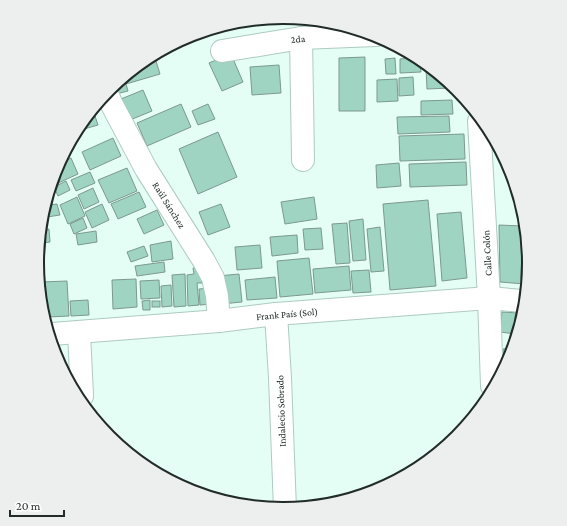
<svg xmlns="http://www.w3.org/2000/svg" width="567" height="526" viewBox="0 0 567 526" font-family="'Crimson Pro',serif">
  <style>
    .building { fill: #9ed4c1; stroke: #7d998f }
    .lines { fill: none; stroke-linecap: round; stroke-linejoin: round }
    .minor-casing { stroke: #adcbc0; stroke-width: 24 }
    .minor { stroke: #fff; stroke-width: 22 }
    .labels { text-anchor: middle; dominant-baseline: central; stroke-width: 3; stroke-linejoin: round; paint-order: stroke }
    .street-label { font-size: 10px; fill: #212c28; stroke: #fff }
    .rim { fill: none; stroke: #212c28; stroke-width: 2 }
  </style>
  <rect width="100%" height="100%" fill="#e5fef5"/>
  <g class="building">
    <polygon points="231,54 243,82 222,91 209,63"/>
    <polygon points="365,57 365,111 339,111 339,58"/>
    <polygon points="155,58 160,74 126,84 128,91 116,94 114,86"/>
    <polygon points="395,58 396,74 386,74 385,59"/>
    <polygon points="411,58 420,64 421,72 400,73 400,59"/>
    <polygon points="279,65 281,93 252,95 250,67"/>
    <polygon points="426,68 450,84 451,88 427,89"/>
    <polygon points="413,77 414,95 399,96 399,78"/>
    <polygon points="397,79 398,101 377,102 377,80"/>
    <polygon points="143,90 152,111 130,120 121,99"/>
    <polygon points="452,100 453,114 421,115 421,101"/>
    <polygon points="181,104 191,127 147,146 137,123"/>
    <polygon points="208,104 215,119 198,125 192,111"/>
    <polygon points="94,113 98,125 84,129 84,128 93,114"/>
    <polygon points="449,116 450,132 398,134 397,117"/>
    <polygon points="218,132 237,177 198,194 179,149"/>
    <polygon points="464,134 465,159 400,161 399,136"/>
    <polygon points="113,138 121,156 90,170 82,152"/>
    <polygon points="71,158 78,174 56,184 54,180 56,169 60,163"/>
    <polygon points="466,162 467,185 410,187 409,164"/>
    <polygon points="399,163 401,186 377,188 376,165"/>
    <polygon points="127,168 137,191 109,203 98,180"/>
    <polygon points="90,172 95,183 76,191 71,180"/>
    <polygon points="66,181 70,190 58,196 54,187"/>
    <polygon points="93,188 99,202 84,209 78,195"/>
    <polygon points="139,192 146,207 118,219 111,204"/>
    <polygon points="77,197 85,216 68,224 60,205"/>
    <polygon points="314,197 317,219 285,224 281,202"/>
    <polygon points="428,200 436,286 390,290 383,204"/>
    <polygon points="57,204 60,215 47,217 49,205"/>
    <polygon points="102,204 109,220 92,228 85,212"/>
    <polygon points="221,204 230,227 208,235 199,212"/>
    <polygon points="157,210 164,225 144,234 137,219"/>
    <polygon points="461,212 467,278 442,281 437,214"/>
    <polygon points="83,218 87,228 74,234 70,224"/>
    <polygon points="363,219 366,260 353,261 349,221"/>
    <polygon points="347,223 350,263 336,264 332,224"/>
    <polygon points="499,225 522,226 529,263 525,284 500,282"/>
    <polygon points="380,227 384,271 371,272 367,229"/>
    <polygon points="321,228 323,249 305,250 303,229"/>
    <polygon points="49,229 50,242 42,243 44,230"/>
    <polygon points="96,231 97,242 78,245 76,234"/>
    <polygon points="297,235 298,253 272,256 270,237"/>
    <polygon points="171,241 173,259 152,262 150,245"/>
    <polygon points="260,245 262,268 237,270 235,247"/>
    <polygon points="144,246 148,256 131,262 127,252"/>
    <polygon points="309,258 313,294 280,297 277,261"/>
    <polygon points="164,262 165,272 137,276 135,266"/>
    <polygon points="349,266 351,290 315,293 313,269"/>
    <polygon points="193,268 202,268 202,283 197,283 199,305 188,306 187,275 194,274"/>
    <polygon points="369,270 371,292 353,293 351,271"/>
    <polygon points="185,274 186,306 174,307 172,275"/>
    <polygon points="239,274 242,302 221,304 218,276"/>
    <polygon points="275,277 277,298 247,300 245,280"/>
    <polygon points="136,279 137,307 113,309 112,280"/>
    <polygon points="159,280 160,298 141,299 140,281"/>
    <polygon points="67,281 69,316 48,317 41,282"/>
    <polygon points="171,285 172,306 162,307 161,286"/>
    <polygon points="212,288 213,304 200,305 199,289"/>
    <polygon points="88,300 89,315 71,316 70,301"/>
    <polygon points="150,300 150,310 143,310 142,301"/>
    <rect x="152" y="301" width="8" height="6"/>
    <polygon points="502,312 519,313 515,334 500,332"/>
    <polygon points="513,348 511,357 504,366 503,349"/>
  </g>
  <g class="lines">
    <defs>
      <g id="minor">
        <polyline points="301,38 303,160"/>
        <polyline points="222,51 301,38 376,35"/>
        <polyline points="107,93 111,103 146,169 204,261 213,278 217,296 219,321"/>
        <polyline points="479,121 489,298 492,386"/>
        <polyline points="276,314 280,378 285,509"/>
        <polyline points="79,332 82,396"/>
        <polyline points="52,334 219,321 276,314 489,298 522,301"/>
      </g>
    </defs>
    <use href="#minor" class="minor-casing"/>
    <use href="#minor" class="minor"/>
  </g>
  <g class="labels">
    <g class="street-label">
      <text transform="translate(298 39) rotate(-6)">2da</text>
      <text transform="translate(169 205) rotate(58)">Raúl Sánchez</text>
      <text transform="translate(487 253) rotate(-93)">Calle Colón</text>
      <text transform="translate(287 314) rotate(-5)">Frank País (Sol)</text>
      <text transform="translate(281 411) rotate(-92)">Indalecio Sobrado</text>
    </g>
  </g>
  <path d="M0 0H567V526H0ZM44 263a239 239 0 1 1 478 0a239 239 0 1 1-478 0Z" fill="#edeeee" fill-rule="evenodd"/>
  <path class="rim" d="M44 263a239 239 0 1 1 478 0a239 239 0 1 1-478 0Z"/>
  <path d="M10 510v6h54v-6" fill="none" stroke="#212c28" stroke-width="2"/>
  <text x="16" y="510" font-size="12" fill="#212c28" stroke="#ffffff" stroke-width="3" paint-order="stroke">20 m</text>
</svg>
